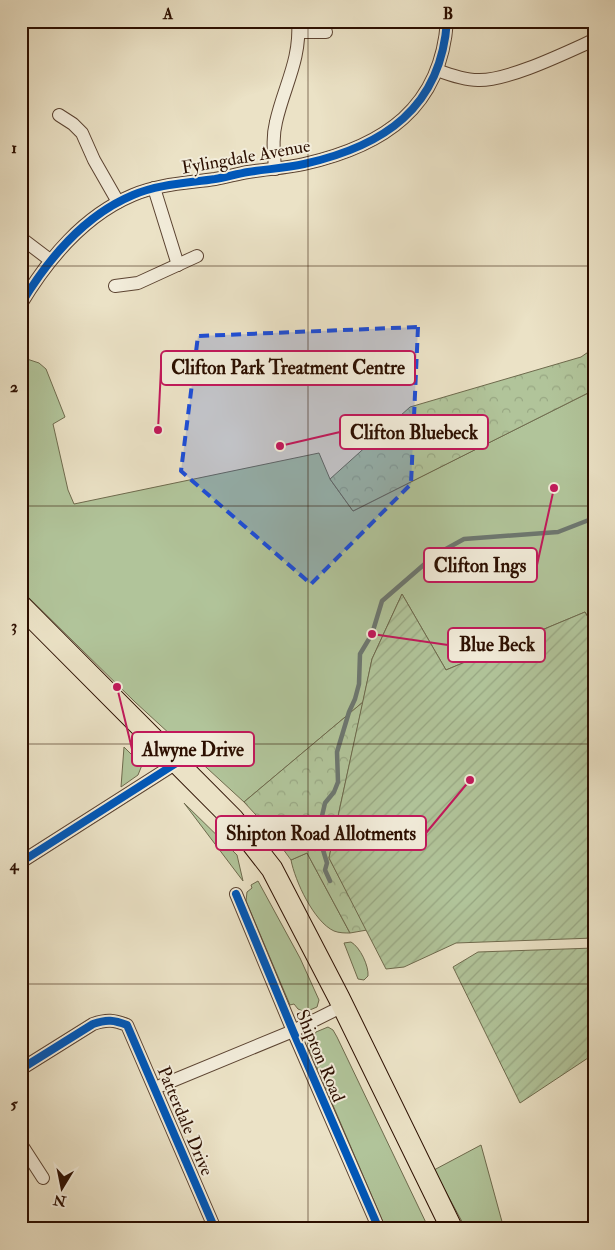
<svg xmlns="http://www.w3.org/2000/svg" width="615" height="1250" viewBox="0 0 615 1250" font-family="'IM FELL Double Pica',serif">
  <style>
    .green { fill: #b1c49a; stroke: #6e6a4d }
    .forest { fill: url(#forest-crowns); stroke: #6e6a4d }
    .garden { fill: url(#garden-furrows); stroke: #6e6a4d }
    .lines { fill: none; stroke-linecap: round; stroke-linejoin: round }
    .stream { stroke: #6d7770; stroke-width: 4.5 }
    .minor-casing { stroke: #5c4432; stroke-width: 14 }
    .primary-casing { stroke: #2c0f00; stroke-width: 23 }
    .minor { stroke: #f2ecda; stroke-width: 12 }
    .primary { stroke: #ebe2c6; stroke-width: 21 }
    .cycleway-casing { stroke: #f2ecda; stroke-width: 11 }
    .cycleway { stroke: #0057b8; stroke-width: 8 }
    .marked { fill: #1d4ed8; fill-opacity: 0.2; stroke: #1d4ed8; stroke-width: 4; stroke-dasharray: 10 6; stroke-linejoin: round }
    .grid { fill: none; stroke: #2c0f00; stroke-width: 1; stroke-opacity: 0.55 }
    .labels { text-anchor: middle; dominant-baseline: central; stroke-width: 4; stroke-linejoin: round; paint-order: stroke }
    .street-label { font-size: 18px; fill: #2c0f00; stroke: #f2ecda }
    .leader { fill: none; stroke: #c2185b; stroke-width: 2 }
    .callout-dot { fill: #c2185b; stroke: #f2ecda; stroke-width: 2 }
    .callout { fill: #f2ecda; stroke: #c2185b; stroke-width: 2 }
    .callout-label { font-size: 19px; text-anchor: middle; font-weight: bold; fill: #2c0f00 }
    .neatline { fill: none; stroke: #2c0f00; stroke-width: 2 }
    .grid-label { font-size: 16px; text-anchor: middle; font-weight: bold; fill: #2c0f00 }
  </style>
  <defs>
    <pattern id="forest-crowns" width="20" height="18" patternUnits="userSpaceOnUse" patternTransform="scale(1.25)"><rect width="20" height="18" fill="#b1c49a"/><path d="M2 6a3 3 0 1 1 6 0M12 15a3 3 0 1 1 6 0" fill="none" stroke="#98a783"/></pattern>
    <pattern id="garden-furrows" width="10" height="10" patternUnits="userSpaceOnUse" patternTransform="scale(1.25)"><rect width="10" height="10" fill="#b1c49a"/><path d="M-1 1l2-2M0 10L10 0M9 11l2-2" fill="none" stroke="#98a783"/></pattern>
  </defs>
  <rect width="100%" height="100%" fill="#ebe2c6"/>
  <filter id="stains"><feTurbulence type="fractalNoise" baseFrequency=".004" numOctaves="4"/><feColorMatrix values="0 0 0 0 .2 0 0 0 0 .09 0 0 0 0 .02 0 0 0 .5 -.17"/></filter>
  <radialGradient id="worn" r=".72"><stop offset=".6" stop-color="#630" stop-opacity="0"/><stop offset="1" stop-color="#630" stop-opacity=".3"/></radialGradient>
  <g class="green">
    <polygon points="21,357 39,363 46,369 65,417 53,424 68,490 74,504 319,453 330,479 353,511 594,390 594,628 585,612 446,670 402,594 372,659 363,702 244,802 135,702 21,590"/>
    <polygon points="124,747 142,765 138,775 121,787"/>
    <polygon points="184,803 237,855 243,881"/>
    <path d="M307 853 350 933C345 933 339 933 334 931 314 922 295 881 291 860Z"/>
    <polygon points="258,881 300,958 319,1000 317,1007 305,1012 298,1009 294,1004 290,1005 246,901 247,892 252,888 251,885"/>
    <path d="M351 942C360 947 369 966 368 976L364 980 358 979 344 943Z"/>
    <polygon points="328,1027 333,1030 337,1037 429,1229 386,1229 308,1047 308,1041 312,1040 316,1032"/>
    <polygon points="481,1145 504,1229 466,1229 434,1170"/>
  </g>
  <g class="forest">
    <polygon points="594,348 594,390 353,511 330,479 410,407 581,357"/>
    <polygon points="363,702 329,858 367,930 350,933 307,853 291,860 267,827 244,802"/>
  </g>
  <g class="garden">
    <polygon points="402,594 446,670 585,612 594,628 594,938 456,943 404,967 386,969 329,858 372,659"/>
    <polygon points="594,948 594,1054 520,1103 453,967 478,952"/>
  </g>
  <g class="lines">
    <polyline class="stream" points="330,881 325,870 327,863 320,840 319,829 325,803 334,792 338,782 337,752 349,712 355,699 359,684 360,654 372,634 382,601 435,555 464,539 558,532 594,518"/>
    <defs>
      <g id="minor">
        <polyline points="299,32 326,32"/>
        <path d="M437 70C450 75 464 80 478 80 508 81 565 53 594 40"/>
        <polyline points="59,115 73,124 82,133 94,160 118,202"/>
        <path d="M275 169C274 153 272 138 276 122 284 86 301 60 298 21"/>
        <polyline points="154,188 178,265"/>
        <polyline points="21,238 50,260"/>
        <polyline points="115,286 138,283 197,256"/>
        <path d="M21 304C48 259 83 216 133 195 158 184 188 183 215 179 226 177 237 174 248 172 267 169 286 168 304 164 384 146 441 108 447 21"/>
        <polyline points="21,862 178,762"/>
        <polyline points="236,894 293,1031 379,1229"/>
        <path d="M21 1069 93 1024C107 1019 114 1020 127 1025L215 1229"/>
        <polyline points="155,1088 293,1031 343,1006"/>
        <polyline points="21,1144 43,1178"/>
      </g>
      <polyline id="primary" points="21,606 233,819 272,869 339,998 452,1229"/>
    </defs>
    <use href="#minor" class="minor-casing"/>
    <use href="#primary" class="primary-casing"/>
    <use href="#minor" class="minor"/>
    <use href="#primary" class="primary"/>
    <defs>
      <g id="cycleway">
        <path d="M21 304C48 259 83 216 133 195 158 184 188 183 215 179 226 177 237 174 248 172 267 169 286 168 304 164 384 146 441 108 447 21"/>
        <polyline points="21,862 178,762"/>
        <polyline points="236,894 293,1031 379,1229"/>
        <path d="M21 1069 93 1024C107 1019 114 1020 127 1025L215 1229"/>
      </g>
    </defs>
    <use href="#cycleway" class="cycleway-casing"/>
    <use href="#cycleway" class="cycleway"/>
  </g>
  <path class="marked" d="M418 327 411 484 311 584 181 471 198 336Z"/>
  <path class="grid" d="M308 21V1229M21 266H594M21 506H594M21 744H594M21 984H594"/>
  <g class="labels">
    <g class="street-label">
      <text transform="translate(246 157) rotate(-10)">Fylingdale Avenue</text>
      <text transform="translate(320 1056) rotate(67)">Shipton Road</text>
      <text transform="translate(185 1121) rotate(67)">Patterdale Drive</text>
    </g>
  </g>
  <path class="leader" d="M158 430L161 368M280 446L340 432M554 488L537 565M372 634L448 645M117 687L132 749M470 780L426 833"/>
  <g class="callout-dot">
    <circle cx="158" cy="430" r="5"/>
    <circle cx="280" cy="446" r="5"/>
    <circle cx="554" cy="488" r="5"/>
    <circle cx="372" cy="634" r="5"/>
    <circle cx="117" cy="687" r="5"/>
    <circle cx="470" cy="780" r="5"/>
  </g>
  <g class="callout">
    <rect x="161" y="351" width="254" height="34" rx="5"/>
    <rect x="340" y="415" width="148" height="34" rx="5"/>
    <rect x="424" y="548" width="113" height="34" rx="5"/>
    <rect x="448" y="628" width="97" height="34" rx="5"/>
    <rect x="132" y="732" width="122" height="34" rx="5"/>
    <rect x="216" y="816" width="210" height="34" rx="5"/>
  </g>
  <g class="callout-label">
    <text x="288" y="374">Clifton Park Treatment Centre</text>
    <text x="414" y="439">Clifton Bluebeck</text>
    <text x="480" y="572">Clifton Ings</text>
    <text x="497" y="651">Blue Beck</text>
    <text x="193" y="756">Alwyne Drive</text>
    <text x="321" y="840">Shipton Road Allotments</text>
  </g>
  <rect width="615" height="1250" fill="none" stroke="#ebe2c6" stroke-width="55"/>
  <g transform="translate(62 1188) rotate(190)" stroke="#f2ecda" stroke-width="4" paint-order="stroke">
  <path d="M0-4L9 19L0 12L-9 19Z" fill="#2c0f00"/>
  <text y="-8" font-size="14" font-weight="bold" text-anchor="middle" fill="#2c0f00">N</text>
  </g>
  <rect x="28" y="28" width="560" height="1194" class="neatline"/>
  <g class="grid-label">
    <text x="168" y="19">A</text>
    <text x="448" y="19">B</text>
    <text x="14" y="153">1</text>
    <text x="14" y="392">2</text>
    <text x="14" y="631">3</text>
    <text x="14" y="870">4</text>
    <text x="14" y="1109">5</text>
  </g>
  <rect width="100%" height="100%" filter="url(#stains)"/>
  <rect width="100%" height="100%" fill="url(#worn)"/>
</svg>
